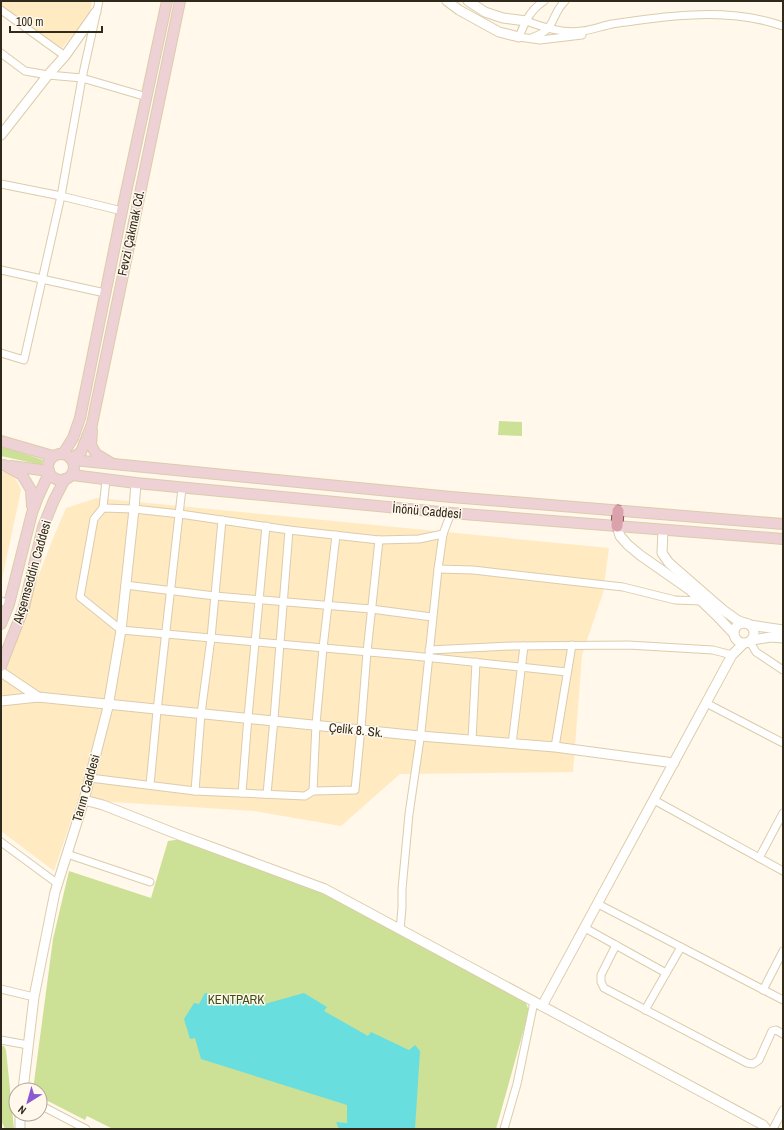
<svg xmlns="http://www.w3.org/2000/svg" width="784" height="1130" viewBox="0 0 784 1130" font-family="'Archivo Narrow',sans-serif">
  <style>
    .built { fill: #ffeac2 }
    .green { fill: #cce195 }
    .water { fill: #68dedf }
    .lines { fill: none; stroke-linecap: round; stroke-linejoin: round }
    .minor-casing { stroke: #dcccab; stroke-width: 9 }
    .tertiary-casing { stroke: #dcccab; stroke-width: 11 }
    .secondary-casing { stroke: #dcccab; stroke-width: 12 }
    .primary-casing { stroke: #8f5156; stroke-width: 13 }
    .minor { stroke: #fff; stroke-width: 7 }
    .tertiary { stroke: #fff; stroke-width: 9 }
    .secondary { stroke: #edd1d5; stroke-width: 10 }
    .primary { stroke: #daa3ac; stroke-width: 11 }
    .labels { text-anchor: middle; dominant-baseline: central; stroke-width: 3; stroke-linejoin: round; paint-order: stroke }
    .street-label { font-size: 13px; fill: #302a1d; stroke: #fff8eb }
    .park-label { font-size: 13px; fill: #3e4b11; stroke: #fff8eb }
  </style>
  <rect width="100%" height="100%" fill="#fff8eb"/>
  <g class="built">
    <polygon points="1,1 92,1 90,14 62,48 1,5"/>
    <polygon points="1,472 5,472 12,476 17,481 21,490 1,584"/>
    <polygon points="97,498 609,548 603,593 582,655 573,772 400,774 341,826 254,811 97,801 79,797 54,871 1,831 1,672 54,536 66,508"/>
  </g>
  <g class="green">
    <polygon points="499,421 522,422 522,436 498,435"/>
    <polygon points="1,446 43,460 42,465 1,456"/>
    <polygon points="182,839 331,895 526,1003 529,1011 496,1129 113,1129 87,1116 85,1120 40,1097 40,1090 33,1090 53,939 69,871 151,898 168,841"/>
    <polygon points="1,1046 4,1046 6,1050 14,1129 5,1129 1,1120"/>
  </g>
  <polygon class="water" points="205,993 261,1005 304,993 327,1007 324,1011 368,1036 371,1032 409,1050 415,1045 420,1051 415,1129 339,1129 336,1122 347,1123 347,1105 201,1059 195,1038 190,1039 184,1019 194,1003 199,1004"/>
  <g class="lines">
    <defs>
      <g id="minor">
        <path d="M544 1C530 10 525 22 519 37L540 40 582 35"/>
        <polyline points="1,10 65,56"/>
        <path d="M526 21C543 27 563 34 582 31 592 30 602 26 612 24 618 23 626 22 633 21 682 14 734 9 783 26"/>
        <path d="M531 38C558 29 549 17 565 1"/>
        <polyline points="1,53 25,71 48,75 82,78 147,97"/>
        <polyline points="1,184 61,196 122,211"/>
        <polyline points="1,270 105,293"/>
        <polyline points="1,353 24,360 61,196 82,78 99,1"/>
        <polyline points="103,508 106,480"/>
        <polyline points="443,534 419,539 379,540 289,530 180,514 134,509 103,508 94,519 80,597 121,630 414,656 567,672"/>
        <polyline points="438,569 473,570 623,587 675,600 701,601"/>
        <polyline points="125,585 215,596 371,609 432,617"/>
        <polyline points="1,601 9,604"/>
        <polyline points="750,642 756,652 783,670"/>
        <polyline points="429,650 512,646 628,645 713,650 732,655"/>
        <polyline points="706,703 783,743"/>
        <polyline points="472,740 476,662"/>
        <polyline points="512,744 524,646"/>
        <polyline points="555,747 572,645"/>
        <polyline points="90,778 195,791 305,796 313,791 355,790 361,728 367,652 379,540"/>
        <polyline points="150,785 157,711 182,488"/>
        <polyline points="195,791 201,714 211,638 222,520"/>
        <polyline points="313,791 316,724 323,648 336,535"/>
        <polyline points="242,793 248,717 266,526"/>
        <polyline points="267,794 274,719 289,530"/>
        <polyline points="654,800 783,871"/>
        <polyline points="1,842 58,884"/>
        <polyline points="67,854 150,882"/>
        <polyline points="759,858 783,813"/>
        <polyline points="598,904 783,1000"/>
        <polyline points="585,928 666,973"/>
        <polyline points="400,930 402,908 402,889 409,814 421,732 438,569 443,534 451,513"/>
        <polyline points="616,945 601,975 601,982 604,988 747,1063 753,1064 759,1060 772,1031 776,1030 783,1034"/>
        <polyline points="1,989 34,997"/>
        <polyline points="763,990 783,951"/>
        <polyline points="645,1010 681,947"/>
        <polyline points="1,1040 28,1045"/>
        <polyline points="40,1105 86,1129"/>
        <polyline points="504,1129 517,1084 534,1002"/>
        <polyline points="773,1129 783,1110"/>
      </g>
      <g id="tertiary">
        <polyline points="447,1 459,10 499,32 519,37"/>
        <polyline points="468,1 485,12 503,18 526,21"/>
        <polyline points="1,135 48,75 65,56 96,12"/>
        <polyline points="617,526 620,536 628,545 640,555 690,590 717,616 734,634"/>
        <polyline points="663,530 662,553 669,563 723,610 737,620 744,623"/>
        <circle cx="744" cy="633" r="10"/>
        <polyline points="750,625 783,630"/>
        <polyline points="752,640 771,637 783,638"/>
        <polyline points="1,672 38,697"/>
        <polyline points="1,701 38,697 420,736 555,747 674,763"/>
        <polyline points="84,800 103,805 179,835 325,889 763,1125 766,1129"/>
        <polyline points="542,1006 732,655 743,644"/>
        <polyline points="23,1090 34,997 55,892 84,800 108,707 121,630 134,509 136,483"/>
        <polyline points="20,1129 20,1114"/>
      </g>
      <g id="secondary">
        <polyline points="92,430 91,445 96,454 111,463"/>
        <polyline points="1,441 53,456"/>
        <circle cx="61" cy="467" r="13"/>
        <polyline points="63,454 73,438 80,418 122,211 167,1"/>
        <polyline points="71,459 81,452 92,424 180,1"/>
        <polyline points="73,460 451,497 783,524"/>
        <polyline points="4,465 22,475 31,490 32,506"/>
        <polyline points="11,466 49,471"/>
        <polyline points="72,475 136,483 451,513 783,539"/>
        <polyline points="1,624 9,604 32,513 38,497 49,473"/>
        <polyline points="1,666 24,607 43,527 54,500 65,479"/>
      </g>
      <polyline id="primary" points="617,526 618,511"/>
    </defs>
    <use href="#minor" class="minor-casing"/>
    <use href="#tertiary" class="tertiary-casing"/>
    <use href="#secondary" class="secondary-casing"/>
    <use href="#primary" class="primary-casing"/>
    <use href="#minor" class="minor"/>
    <use href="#tertiary" class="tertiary"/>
    <use href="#secondary" class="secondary"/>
    <use href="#primary" class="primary"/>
  </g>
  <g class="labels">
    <g class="street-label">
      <text transform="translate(131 233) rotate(-78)">Fevzi Çakmak Cd.</text>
      <text transform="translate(427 511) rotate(5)">İnönü Caddesi</text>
      <text transform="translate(32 572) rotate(-74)">Akşemseddin Caddesi</text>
      <text transform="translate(356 730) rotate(6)">Çelik 8. Sk.</text>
      <text transform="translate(86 788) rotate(-74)">Tarım Caddesi</text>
    </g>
    <g class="park-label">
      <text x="236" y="999">KENTPARK</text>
    </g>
  </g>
  <rect width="784" height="1130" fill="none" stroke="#302a1d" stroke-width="4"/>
  <g transform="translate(28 1102) rotate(217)"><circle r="19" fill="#fff8eb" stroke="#aca699"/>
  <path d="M0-3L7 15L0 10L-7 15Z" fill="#8d59d1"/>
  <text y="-6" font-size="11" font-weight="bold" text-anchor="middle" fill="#302a1d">N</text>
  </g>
  <path d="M10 26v6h92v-6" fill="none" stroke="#302a1d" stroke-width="2"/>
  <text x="16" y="26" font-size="12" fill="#302a1d" stroke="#fff8eb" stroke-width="3" paint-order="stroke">100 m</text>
</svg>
